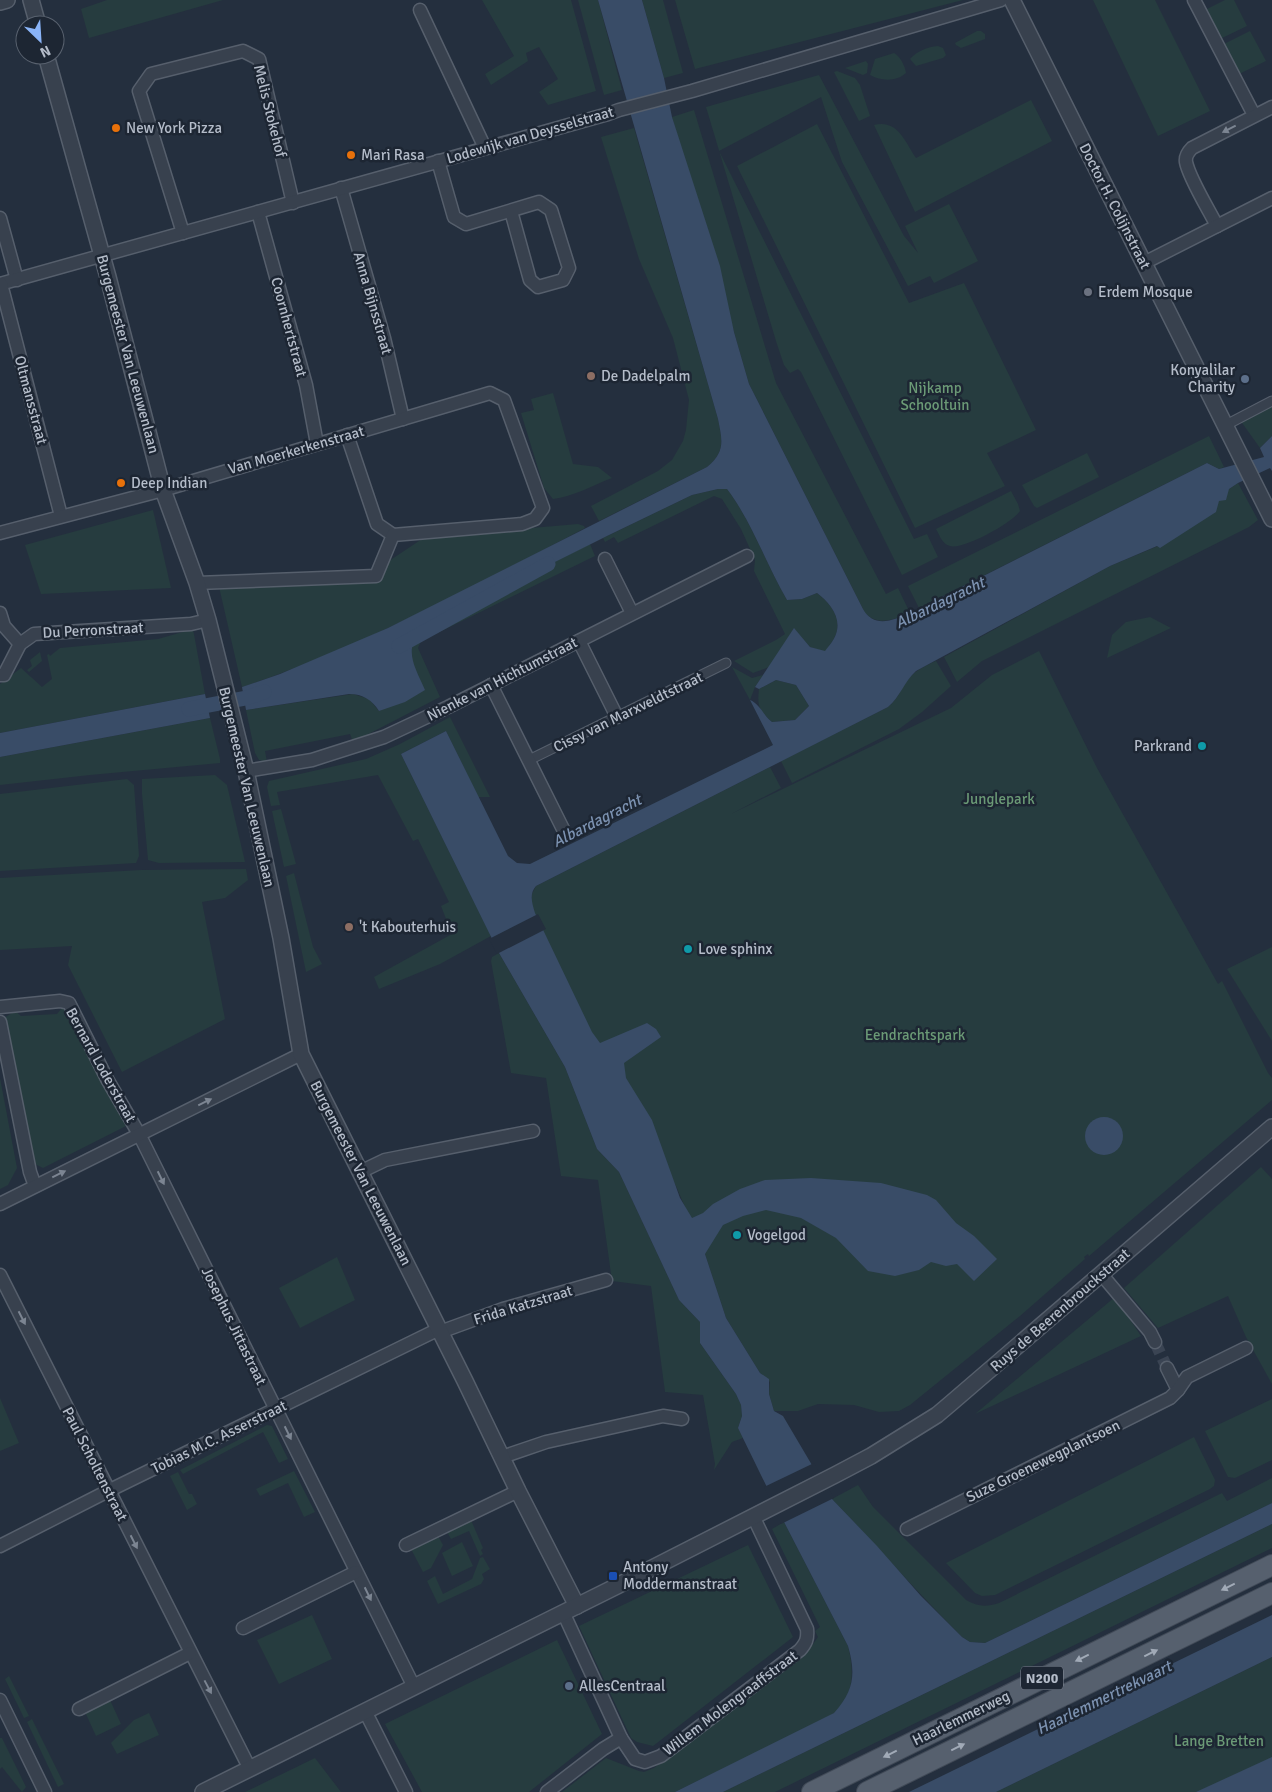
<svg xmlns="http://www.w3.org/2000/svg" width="1272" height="1792" viewBox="0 0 1272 1792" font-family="Signika,sans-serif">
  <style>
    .green { fill: #263c3f }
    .water { fill: #394c67 }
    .pier { fill: #242f3e }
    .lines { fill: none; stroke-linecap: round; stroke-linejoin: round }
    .canal { stroke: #394c67; stroke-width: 15 }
    .minor-tunnel { stroke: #3a4453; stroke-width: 12; stroke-dasharray: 12 6; stroke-linecap: butt }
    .pedestrian-casing { stroke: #565f6c; stroke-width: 11 }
    .minor-casing { stroke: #565f6c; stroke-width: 15 }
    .tertiary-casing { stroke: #565f6c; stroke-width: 18 }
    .primary-casing { stroke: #414a57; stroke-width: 22 }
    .pedestrian { stroke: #38414e; stroke-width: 9 }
    .minor { stroke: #38414e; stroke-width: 12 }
    .tertiary { stroke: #38414e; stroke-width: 15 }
    .primary { stroke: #56606e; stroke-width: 20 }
    .oneway { fill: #7c8592 }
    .oneway2 { fill: #a1aab7 }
    .food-dot { fill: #e8710a; stroke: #1d2633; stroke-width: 2 }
    .worship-dot { fill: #6b7280; stroke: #1d2633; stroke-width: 2 }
    .education-dot { fill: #8d6e63; stroke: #1d2633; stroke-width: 2 }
    .service-dot { fill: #5c6f8a; stroke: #1d2633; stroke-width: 2 }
    .culture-dot { fill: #0f9aa8; stroke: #1d2633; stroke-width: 2 }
    .transit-dot { fill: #1a4fb4; stroke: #1d2633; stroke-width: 2 }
    .labels { text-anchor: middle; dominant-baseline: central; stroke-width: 5; stroke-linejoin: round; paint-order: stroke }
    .shield { fill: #1d2633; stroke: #878f9c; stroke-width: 1 }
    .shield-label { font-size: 14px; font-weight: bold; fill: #b4bcc9 }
    .street-label { font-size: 15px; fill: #b4bcc9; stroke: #1d2633 }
    .poi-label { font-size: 15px; fill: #b4bcc9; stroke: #1d2633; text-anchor: start }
    .park-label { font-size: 15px; fill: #6b9a76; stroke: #1d2633 }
    .water-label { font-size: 16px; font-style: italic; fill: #7c92b1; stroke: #1d2633 }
  </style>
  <rect width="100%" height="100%" fill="#242f3e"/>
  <g class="green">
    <polygon points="107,0 223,0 89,38 81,9"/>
    <polygon points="482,0 571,0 596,91 548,105 539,92 558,79 539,47 526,53 528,61 491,85 485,74 514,56"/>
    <polygon points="578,0 598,0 622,90 604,95"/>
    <polygon points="642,0 663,0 683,73 664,78"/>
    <polygon points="675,0 963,0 695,69"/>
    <polygon points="1093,0 1155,0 1210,111 1158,136"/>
    <polygon points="1225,0 1234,0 1247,26 1220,39 1205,10"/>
    <polygon points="977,31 981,31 985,34 985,39 961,48 956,45 955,43"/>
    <polygon points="1250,31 1266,61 1239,74 1224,44"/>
    <path d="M938 46 943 48 946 55 943 58 916 66 910 59C917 51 927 47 938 46Z"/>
    <path d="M894 53C900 56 905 66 906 73 896 82 881 81 870 75L875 59Z"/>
    <polygon points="866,61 868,64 867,73 863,75 845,68"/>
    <polygon points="837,71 855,78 860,85 870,116 859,121 834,72"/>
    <polygon points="819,75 904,236 918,253 905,226 949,204 978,261 934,283 930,276 908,286 842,162 821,97 719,151 914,539 927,534 938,557 902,575 801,372 798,369 790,373 784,365 776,341 706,107"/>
    <path d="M1031 100 1052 141 915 212 874 125C898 119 905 142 916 158Z"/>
    <path d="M694 110 776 383 886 594 898 588 910 613C894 619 879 627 865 613L749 384 672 117Z"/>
    <polygon points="817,124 909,303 964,283 1036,430 987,453 1005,486 915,528 737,166"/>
    <path d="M634 128 718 419C722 440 726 451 707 467L599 521 591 506 658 471 672 460 683 441 686 430 689 400 673 338 639 259 601 137Z"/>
    <path d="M553 393 573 464 598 467 612 478C593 485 573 497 553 499L544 488 521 413 534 410 531 399Z"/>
    <polygon points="1272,405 1272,436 1260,448 1240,420"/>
    <polygon points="1209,436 1224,467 1219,469 1207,463 919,608 908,586"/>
    <polygon points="1087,453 1099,477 1037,508 1034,506 1022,485"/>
    <polygon points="1238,483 1258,520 1249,527 982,661 957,682 944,657 1110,566 1158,546 1219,501 1229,489"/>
    <path d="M718 489H727C752 522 766 564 787 600L802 599 817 593C829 602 842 617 836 634 834 640 829 646 825 652L810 647 794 629 769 667 753 673 734 661 776 640 785 634 754 571 755 560 741 529 722 499 714 496 618 543 614 537 605 542 603 538 692 495Z"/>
    <path d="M1011 491 1018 504 1020 511C1013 522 964 550 950 546 942 544 940 536 936 529Z"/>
    <polygon points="153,510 171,588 41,594 25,545"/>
    <path d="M578 524 584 526 585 528C474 586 361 648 242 687L217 578 368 572 377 569 425 537Z"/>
    <path d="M590 544 595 556 421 641 418 648 440 697 353 742 350 734 265 751 267 762 259 760 255 753 246 710 353 694 369 699 379 711 414 666C408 651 412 639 423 628Z"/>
    <polygon points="1150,617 1171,628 1107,658 1112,635 1126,622"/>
    <polygon points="193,629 205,694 0,733 0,684 21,668 42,687 52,679 47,655 49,654 50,656 60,648 158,639"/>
    <polygon points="1039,651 1097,768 1218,984 1222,981 1268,1073 1272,1078 1272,1100 1089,1256 1088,1254 1084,1257 1085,1259 1020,1316 910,1405 899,1411 879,1412 854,1405 818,1404 798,1411 774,1411 769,1394 770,1382 760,1373 726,1318 705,1254 676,1186 520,916 531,902 532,894 536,886 770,767 781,788 731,814 951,708 992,675"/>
    <polygon points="40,652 42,661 29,672 27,670 32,666 30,660"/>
    <path d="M936 661 951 686 922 712 899 729 792 783 781 761 888 707C898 699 901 688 909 678 916 670 927 665 936 661Z"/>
    <polygon points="732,667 752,678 763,675 755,687 750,700"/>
    <path d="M776 680 796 685 809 706 795 720 772 722C759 711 757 706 759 689Z"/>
    <polygon points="450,717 490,797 478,797 446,731 401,754 491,936 440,964 379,989 374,977 452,934 441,906 449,902 418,839 413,841 378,775 277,792 280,805 271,806 267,787 269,781 366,759 400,744"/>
    <polygon points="210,718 220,759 220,763 90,775 0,785 0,757"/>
    <polygon points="215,775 227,785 245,862 159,863 148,860 142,794 142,779"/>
    <polygon points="127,779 134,785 139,856 136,863 0,871 0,794"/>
    <polygon points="281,809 296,864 284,867 272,811"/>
    <polygon points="246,869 248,880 225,898 202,902 225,1019 122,1072 68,965 72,946 0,950 0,878 141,870"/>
    <polygon points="294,873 313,947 322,964 306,972 286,876"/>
    <polygon points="1272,947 1272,1041 1227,969"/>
    <polygon points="499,953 565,1067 597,1149 619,1172 679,1300 700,1322 700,1343 736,1394 741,1405 742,1416 738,1428 743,1438 732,1442 714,1470 715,1464 703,1395 665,1392 651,1286 612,1281 598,1180 561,1176 546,1078 511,1073 491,961 492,957"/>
    <polygon points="62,1008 68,1012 106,1085 126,1126 43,1168 35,1164 4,1018 15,1011 21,1016 57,1014"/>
    <polygon points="0,1078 17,1168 8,1185 0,1189"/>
    <polygon points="1261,1167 1272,1179 1272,1384 1246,1337 1228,1296 1158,1328 1124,1288"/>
    <polygon points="337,1257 355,1300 300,1328 279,1288"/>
    <polygon points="1115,1297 1141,1336 975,1414"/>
    <polygon points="0,1398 19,1443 0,1451"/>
    <polygon points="1272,1399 1272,1460 1235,1478 1228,1477 1205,1431"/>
    <polygon points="267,1425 272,1426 288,1459 279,1463 263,1432 183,1474 180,1470"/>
    <polygon points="1194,1437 1215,1480 1214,1486 1210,1489 995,1595 982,1596 975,1593 946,1563"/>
    <polygon points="294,1471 315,1512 304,1517 288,1483 260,1496 256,1489"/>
    <polygon points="178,1472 189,1494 192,1494 197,1504 187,1510 170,1476"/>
    <path d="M1272 1478V1503L985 1643 970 1642 962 1637C917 1592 876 1545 832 1499L858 1485 873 1507 966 1600C978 1607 986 1607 999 1603L1222 1493 1227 1501Z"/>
    <polygon points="471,1520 483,1548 481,1550 483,1554 480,1556 469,1531 451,1539 447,1532"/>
    <path d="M784 1522 848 1646C854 1669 855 1696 834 1713 829 1717 822 1720 817 1723L675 1792H562L606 1758 639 1771 644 1772 654 1768 811 1647 818 1637 815 1631 820 1627 772 1529Z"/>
    <polygon points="1272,1524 1272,1548 775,1792 723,1792"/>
    <polygon points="438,1536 443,1545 431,1568 423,1572 411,1549"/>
    <polygon points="462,1542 473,1566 452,1576 442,1553"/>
    <polygon points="748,1545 793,1637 657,1743 653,1746 637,1742 631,1738 579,1626"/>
    <polygon points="483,1557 490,1569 482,1574 484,1579 481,1584 438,1604 427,1581 435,1576 443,1594 472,1579 480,1558"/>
    <polygon points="312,1615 332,1659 279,1684 257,1640"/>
    <polygon points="557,1640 602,1734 529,1792 422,1792 385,1724"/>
    <polygon points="1272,1657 1272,1792 996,1792"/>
    <polygon points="9,1676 29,1716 24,1718 5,1679"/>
    <polygon points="110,1700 121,1724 96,1736 85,1712"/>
    <polygon points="149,1713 159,1735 117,1754 111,1743 134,1720"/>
    <polygon points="32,1719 64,1784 58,1787 27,1722"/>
    <polygon points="0,1738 2,1738 26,1787 22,1792 2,1767 0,1769"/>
    <polygon points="315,1758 341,1792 245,1792"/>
  </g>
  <g class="water">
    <path d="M598 0H642L664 78 672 117 720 266 734 332 749 384 863 609C874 629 894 620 910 613L1207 463 1219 469 1264 457 1260 448 1272 436V471L1270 468 1238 483 1229 489 1226 500 1219 501 1216 512 1160 548 1157 546 1110 566 916 671C904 682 900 697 888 707L536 886C529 894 532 903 535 913L592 1032 600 1043 647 1023 656 1029 661 1037 624 1063 626 1078 652 1120 680 1198 692 1218 703 1213 713 1204 740 1189 765 1180 811 1178 881 1183 927 1195 936 1200 956 1223 974 1236 997 1259 974 1281 957 1264 946 1266 931 1262 919 1270 895 1276 868 1271 836 1238 801 1218 766 1210 743 1216 723 1225 705 1254 726 1318 760 1373 769 1379V1394L774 1411 783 1416 832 1499 877 1546 921 1596 962 1637 970 1642 985 1643 1272 1503V1524L723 1792H675L834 1713C854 1691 856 1674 848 1646L784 1522 738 1428 742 1416 741 1405 736 1394 700 1343V1322L679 1300 619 1172 597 1149 565 1067 499 953 401 754 446 731 508 856 517 863 530 864 773 745 750 700C760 704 763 715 772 722L795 720 809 706 796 685 776 680 759 689 755 687 794 628 810 647 825 651C829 646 834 640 836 634 842 617 829 602 817 593L802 599 787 600C766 564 752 522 727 489H718L692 495 607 536 423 628C402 649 415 667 425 690L405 702 379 711C372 700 363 694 349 694L246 710 242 687 280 674 388 628 707 467C726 451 722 440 718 419Z"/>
    <polygon points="205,694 210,718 0,757 0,733"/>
    <circle cx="1104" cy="1136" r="19"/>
    <polygon points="1272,1615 1272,1657 996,1792 909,1792"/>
    <polygon points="1272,1757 1272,1792 1196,1792"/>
  </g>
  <g class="pier">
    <polygon points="538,914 546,929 497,954 489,939"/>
    <polygon points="814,1463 834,1498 781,1524 764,1487"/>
  </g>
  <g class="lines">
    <g class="canal">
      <polyline points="399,646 548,564"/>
      <polyline points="189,709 246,698 264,692"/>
    </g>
    <polyline class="minor-tunnel" points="1155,1342 1167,1368"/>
    <defs>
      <g id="pedestrian">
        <polyline points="1226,425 1272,401"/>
        <polyline points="529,760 726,663"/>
      </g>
      <g id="minor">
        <polyline points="1194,0 1254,115"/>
        <polyline points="420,10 485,148"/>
        <polyline points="438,161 454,217 466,224 539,202 551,210 569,268 563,280 538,287 530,280 511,211"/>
        <polyline points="341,188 384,338 403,419"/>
        <polyline points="258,212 306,385 317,444"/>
        <polyline points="0,218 17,280"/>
        <path d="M1217 226C1209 210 1189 178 1186 162 1185 156 1188 152 1192 148L1272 107"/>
        <polyline points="183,233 139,91 151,74 243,51 259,59 293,203"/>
        <polyline points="1144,263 1272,198"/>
        <polyline points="0,284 608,114 619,110 692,91 1001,0"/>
        <polyline points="1,284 61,516"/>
        <polyline points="347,435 377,524 393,535"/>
        <polyline points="0,533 163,490 490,393 504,400 543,508 535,519 522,524 393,535 376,576 197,583"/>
        <polyline points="605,559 632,613"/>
        <polyline points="0,613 4,626 20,644"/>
        <polyline points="579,641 617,717"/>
        <polyline points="0,675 4,675 20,644 34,634 191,624 208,620"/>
        <polyline points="491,685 564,831"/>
        <polyline points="246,771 312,760 384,737 448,707 747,556"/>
        <polyline points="0,1007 60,1001 69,1003 107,1079 139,1134 414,1687"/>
        <polyline points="0,1022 30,1172 35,1186"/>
        <polyline points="360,1172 385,1160 533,1131"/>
        <polyline points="0,1204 301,1054"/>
        <polyline points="0,1275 250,1769"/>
        <polyline points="1102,1275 1150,1332 1155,1342"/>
        <polyline points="440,1332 503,1309 606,1280"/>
        <polyline points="1167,1368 1178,1390"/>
        <polyline points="502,1457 546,1442 663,1416 682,1419"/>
        <polyline points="907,1529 1170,1398 1178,1390 1187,1377 1246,1348"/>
        <polyline points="406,1545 518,1491"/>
        <polyline points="0,1546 108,1491 439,1329"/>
        <polyline points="563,1612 621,1738"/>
        <polyline points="243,1628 356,1572"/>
        <polyline points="0,1700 45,1792"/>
        <polyline points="79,1709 190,1653"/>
        <polyline points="365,1711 406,1792"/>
        <path d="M547 1792 603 1749 621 1738 635 1759 645 1762 661 1756 800 1650C806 1643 808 1639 807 1629L753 1516"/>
      </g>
      <g id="tertiary">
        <polyline points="31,0 38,25"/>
        <polyline points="1012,0 1272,519"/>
        <polyline points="0,2 7,0"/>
        <polyline points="46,55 108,277 163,490 197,583 208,620 246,771 281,938 301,1054 465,1381 518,1491 577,1606"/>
        <polyline points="203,1792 617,1586 835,1475 871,1456 937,1415 950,1404 1272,1127"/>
      </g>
      <g id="primary">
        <polyline points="812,1792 1272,1565"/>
        <polyline points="867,1792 1272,1593"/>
      </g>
    </defs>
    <use href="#pedestrian" class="pedestrian-casing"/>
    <use href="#minor" class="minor-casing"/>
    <use href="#tertiary" class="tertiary-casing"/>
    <use href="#primary" class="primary-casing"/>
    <use href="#pedestrian" class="pedestrian"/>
    <use href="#minor" class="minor"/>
    <use href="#tertiary" class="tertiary"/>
    <use href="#primary" class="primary"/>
  </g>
  <defs><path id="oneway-solid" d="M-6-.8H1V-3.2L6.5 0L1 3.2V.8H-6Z" transform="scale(1.25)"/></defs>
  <g class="oneway">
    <use href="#oneway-solid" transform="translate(1229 129) rotate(153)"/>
    <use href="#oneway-solid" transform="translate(205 1102) rotate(-26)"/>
    <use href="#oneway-solid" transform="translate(59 1174) rotate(-26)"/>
    <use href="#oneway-solid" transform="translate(161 1178) rotate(64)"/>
    <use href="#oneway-solid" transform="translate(22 1318) rotate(63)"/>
    <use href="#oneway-solid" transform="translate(288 1433) rotate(64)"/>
    <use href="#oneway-solid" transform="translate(134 1542) rotate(63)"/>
    <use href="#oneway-solid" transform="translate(368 1594) rotate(64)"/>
    <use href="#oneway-solid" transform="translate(208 1687) rotate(62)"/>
  </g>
  <g class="oneway2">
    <use href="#oneway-solid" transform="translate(1228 1587) rotate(154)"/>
    <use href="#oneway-solid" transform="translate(1151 1653) rotate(-26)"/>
    <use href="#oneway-solid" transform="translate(1082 1658) rotate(154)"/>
    <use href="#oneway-solid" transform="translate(958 1747) rotate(-26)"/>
    <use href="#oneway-solid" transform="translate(890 1754) rotate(154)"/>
  </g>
  <g class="food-dot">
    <circle cx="116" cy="128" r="5"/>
    <circle cx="351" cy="155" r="5"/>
    <circle cx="121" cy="483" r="5"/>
  </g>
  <circle class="worship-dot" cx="1088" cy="292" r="5"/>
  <g class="education-dot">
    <circle cx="591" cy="376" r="5"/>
    <circle cx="349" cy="927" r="5"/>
  </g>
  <g class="service-dot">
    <circle cx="1245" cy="379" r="5"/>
    <circle cx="569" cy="1686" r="5"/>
  </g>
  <g class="culture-dot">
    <circle cx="1202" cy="746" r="5"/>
    <circle cx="688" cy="949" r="5"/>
    <circle cx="737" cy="1235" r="5"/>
  </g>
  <rect class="transit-dot" x="608" y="1571" width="10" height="10" rx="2.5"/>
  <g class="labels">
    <rect class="shield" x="1021" y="1666.5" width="42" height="23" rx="4"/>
    <g class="shield-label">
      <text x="1042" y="1678">N200</text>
    </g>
    <g class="street-label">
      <text transform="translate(270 111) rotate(76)">Melis Stokehof</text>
      <text transform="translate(530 135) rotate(-16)">Lodewijk van Deysselstraat</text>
      <text transform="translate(1115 206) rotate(63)">Doctor H. Colijnstraat</text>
      <text transform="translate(373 303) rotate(74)">Anna Bijnsstraat</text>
      <text transform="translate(289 327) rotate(75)">Coornhertstraat</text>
      <text transform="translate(128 354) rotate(75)">Burgemeester Van Leeuwenlaan</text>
      <text transform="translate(31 400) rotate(75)">Oltmansstraat</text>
      <text transform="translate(296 450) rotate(-16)">Van Moerkerkenstraat</text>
      <text transform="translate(93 630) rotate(-3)">Du Perronstraat</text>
      <text transform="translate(502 679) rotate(-27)">Nienke van Hichtumstraat</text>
      <text transform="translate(628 712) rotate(-26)">Cissy van Marxveldtstraat</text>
      <text transform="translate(247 787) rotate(77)">Burgemeester Van Leeuwenlaan</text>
      <text transform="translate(101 1065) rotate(61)">Bernard Loderstraat</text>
      <text transform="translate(361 1173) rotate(63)">Burgemeester Van Leeuwenlaan</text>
      <text transform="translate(523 1305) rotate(-17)">Frida Katzstraat</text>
      <text transform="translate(1060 1310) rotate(-41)">Ruys de Beerenbrouckstraat</text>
      <text transform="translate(234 1326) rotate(64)">Josephus Jittastraat</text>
      <text transform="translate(219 1437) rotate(-26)">Tobias M.C. Asserstraat</text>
      <text transform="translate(1043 1461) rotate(-26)">Suze Groenewegplantsoen</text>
      <text transform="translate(95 1464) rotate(63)">Paul Scholtenstraat</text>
      <text transform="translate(730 1703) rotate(-37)">Willem Molengraaffstraat</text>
      <text transform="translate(961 1718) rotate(-26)">Haarlemmerweg</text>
    </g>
    <g class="poi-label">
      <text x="126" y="128">New York Pizza</text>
      <text x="361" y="155">Mari Rasa</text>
      <text x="1098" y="292">Erdem Mosque</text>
      <text x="1235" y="370" text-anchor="end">Konyalilar<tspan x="1235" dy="17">Charity</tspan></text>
      <text x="601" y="376">De Dadelpalm</text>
      <text x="131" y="483">Deep Indian</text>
      <text x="1192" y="746" text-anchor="end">Parkrand</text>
      <text x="359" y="927">'t Kabouterhuis</text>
      <text x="698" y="949">Love sphinx</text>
      <text x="747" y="1235">Vogelgod</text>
      <text x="623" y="1567">Antony<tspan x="623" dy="17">Moddermanstraat</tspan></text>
      <text x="579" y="1686">AllesCentraal</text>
    </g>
    <g class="park-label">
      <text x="935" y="388">Nijkamp<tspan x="935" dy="17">Schooltuin</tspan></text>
      <text x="999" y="799">Junglepark</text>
      <text x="915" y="1035">Eendrachtspark</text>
      <text x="1219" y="1741">Lange Bretten</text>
    </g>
    <g class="water-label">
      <text transform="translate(940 603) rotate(-26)">Albardagracht</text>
      <text transform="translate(597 821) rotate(-27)">Albardagracht</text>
      <text transform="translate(1104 1698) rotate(-26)">Haarlemmertrekvaart</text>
    </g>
  </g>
  <g transform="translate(40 40) rotate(155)"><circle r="24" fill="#1d2633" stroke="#59626f"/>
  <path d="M0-4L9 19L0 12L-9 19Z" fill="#8ab4f8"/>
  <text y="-8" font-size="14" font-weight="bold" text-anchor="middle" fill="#b4bcc9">N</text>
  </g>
</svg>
